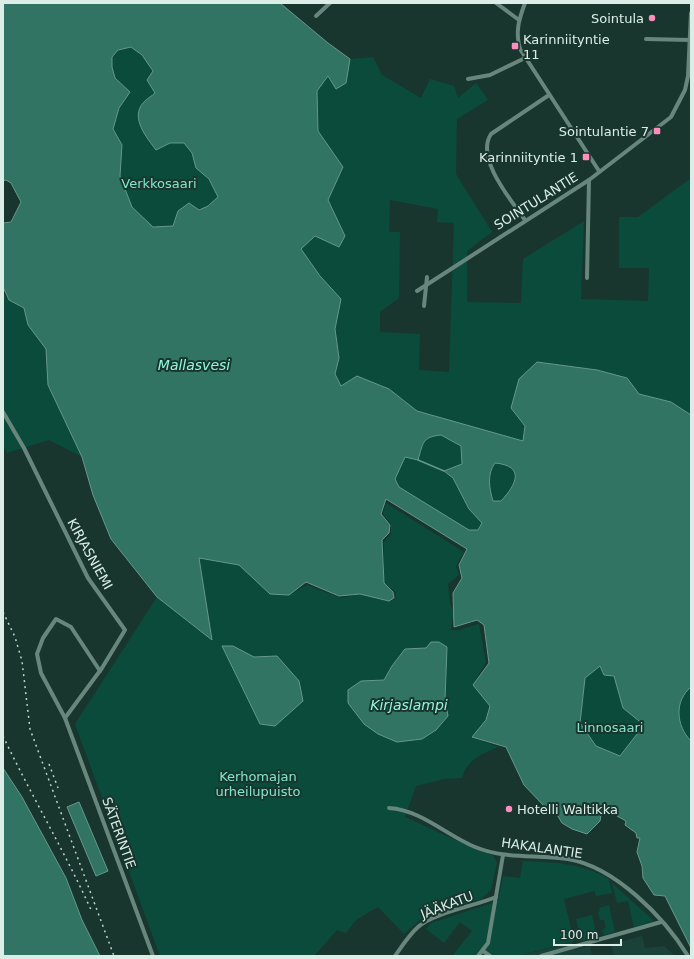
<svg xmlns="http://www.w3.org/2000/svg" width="694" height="959" viewBox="0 0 694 959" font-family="'DejaVu Sans',sans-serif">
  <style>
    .built { fill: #1a4238 }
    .green { fill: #0b4b3c; fill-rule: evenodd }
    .water { fill: #327463; stroke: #65988b; fill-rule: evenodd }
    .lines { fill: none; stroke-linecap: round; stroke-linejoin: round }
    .stream { stroke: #65988b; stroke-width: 1.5 }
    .street { stroke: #67867c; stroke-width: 4 }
    .rail { stroke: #bfd2cc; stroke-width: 1.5; stroke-dasharray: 2 4; stroke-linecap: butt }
    .poi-dot { fill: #fd8ebe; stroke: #18362e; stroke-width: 1.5 }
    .labels { text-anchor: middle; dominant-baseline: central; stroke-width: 4; stroke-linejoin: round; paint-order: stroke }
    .poi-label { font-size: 13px; fill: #dcede7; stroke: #18362e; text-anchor: end }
    .park-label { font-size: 13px; fill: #81e5c9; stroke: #18362e }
    .street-label { font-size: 13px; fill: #dcede7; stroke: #18362e }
    .water-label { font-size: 14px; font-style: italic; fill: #93f7da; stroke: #18362e }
  </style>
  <rect width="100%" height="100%" fill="#18362e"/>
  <g class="built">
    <polygon points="642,936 645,948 664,946 675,956 614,956 611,944"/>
    <polygon points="572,942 575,950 590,946 592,956 520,956"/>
  </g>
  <g class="green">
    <path d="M131 47C151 62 153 69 156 93L142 103 156 150 170 143 184 142 192 153 196 168 209 179 218 198C204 210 196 210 178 211L173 226 153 228 132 207 120 176 122 145 113 129 119 108 130 92 115 78 112 67V57L118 50Z"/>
    <path d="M373 57 382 75 421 98 430 79 454 86 458 98 476 83 488 100 457 119 456 174 492 232 467 251V302L521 303 523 259 584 221 581 299 648 301 649 268H619V217H638L691 178V415L671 402 639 395 627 378 525 426 523 441 417 411 389 389 341 387 335 374 339 358 335 329 341 299 320 276 301 249 315 236 339 247 345 236 328 200 343 167 318 131 317 91 328 76 336 89 346 83 350 59ZM390 200 438 209 437 222 454 223 449 372 419 370 420 334 380 332V312L399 298 400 232H389Z"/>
    <polygon points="3,293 9,300 24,308 28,325 46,349 48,385 82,457 49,440 7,453 3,445"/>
    <path d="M441 435 461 446 462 464 445 471 453 478 469 509 482 523 478 530H469L399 487 395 479 405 457 418 459C423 443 422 437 441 435Z"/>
    <path d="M496 463C526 468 516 484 501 501H493C489 488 487 474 496 463Z"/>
    <path d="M386 503 464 552 456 566 459 575 448 584 450 604 455 614 452 620 451 630H459L479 624 486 662 473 685 490 706 486 720 472 737 498 747C482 754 466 760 462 778L444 779 416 786 405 817 475 849 493 855 497 863 491 890 481 899 432 914 420 920 404 934 378 907 356 920 346 933 337 930 314 956H160L75 724 157 597 212 640 199 558 239 565 271 594 289 595 307 585 341 598 360 594 388 601 395 600 396 592 384 583V542L391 534V524L383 514Z"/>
    <polygon points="600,665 614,675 623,708 644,725 620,756 596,746 580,723 585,678"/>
    <path d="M691 687V741C676 726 674 701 691 687Z"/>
    <path d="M523 861C553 862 582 863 609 879L612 893 596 896 594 891 564 899 574 941 518 956H452L472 931 460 922 444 943 426 929 431 923 498 901 503 876 520 878Z"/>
    <polygon points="612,883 653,920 654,921 634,927 628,901 617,903"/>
    <polygon points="609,905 615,932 604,935 602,930 606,928 604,920 600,920 598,912 600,911 599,908"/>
    <polygon points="592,915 597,937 581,941 576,919"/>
  </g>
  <g class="water">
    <path d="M3 3H280L328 43 350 59 346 83 336 89 328 76 317 91 318 131 343 167 328 200 345 236 339 247 315 236 301 249 320 276 341 299 335 329 339 358 335 374 341 386 357 376 389 389 417 411 523 441 525 426 511 408 519 379 537 362 597 370 627 378 639 394 671 402 691 415V687C674 701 676 726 691 741V948L665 896 654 895 643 878 642 866 637 852 640 838H637L636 833 625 825 626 821 617 816 618 814 604 806 602 807 605 810 601 815 600 821 587 834 572 829 562 823 556 813 546 810 544 806 524 785 506 747 472 737 486 720 490 706 473 685 489 663 484 625 477 620 454 627 453 593 462 578 459 565 467 549 386 499 381 514 390 525 389 533 382 540 384 583 393 592 394 598 389 601 360 594 339 596 306 582 289 595 270 594 239 565 199 558 212 640 157 597 111 539 93 495 82 457 48 385 46 349 28 325 24 308 9 300 3 287V223L11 222 21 202 11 183 6 180 3 181ZM131 47 142 55 153 71 147 80 155 93C152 96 146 99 143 103 130 118 147 138 156 150L170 143H184L192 153 196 168 209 179 218 197 208 206 199 210 189 203 178 211 173 226 153 227 132 207 120 176 122 145 113 129 119 108 130 92 115 78 112 67V57L118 50ZM441 435 461 446 462 464 444 471 453 478 469 509 482 523 478 530H469L399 487 395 479 405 457 418 460C423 443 422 437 441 435ZM495 463C526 466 516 485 501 501H493C489 488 487 474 495 463ZM600 666 604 675 614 676 623 708 644 725 620 756 596 746 580 723 585 678Z"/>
    <polygon points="431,642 439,642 447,647 445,699 448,716 436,730 422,739 397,742 378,734 364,724 348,703 348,690 361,681 384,680 392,666 405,649 426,648"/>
    <polygon points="222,646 233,646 254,657 277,656 299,681 303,701 275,726 260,724"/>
    <polygon points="3,768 22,797 66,878 82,920 100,956 3,956"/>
    <polygon points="79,802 108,871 96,876 67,807"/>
  </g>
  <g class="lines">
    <polyline class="stream" points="418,460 444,471"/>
    <g class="street">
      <polyline points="496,3 519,20"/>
      <path d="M525 3C519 19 515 32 520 49L599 171"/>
      <polyline points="316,16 330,3"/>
      <polyline points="646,39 690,40"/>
      <polyline points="468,79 490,75 525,58"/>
      <path d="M525 220C511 200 475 158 491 134L549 95"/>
      <polyline points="587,278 589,180"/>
      <polyline points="417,291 589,180 671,117 685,90 688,76 691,13"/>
      <polyline points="424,306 427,277"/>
      <polyline points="3,412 24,448 88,578 125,630 102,668 65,718"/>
      <polyline points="100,671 71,627 56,619 43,638 37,654 41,673 65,718 153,956"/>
      <path d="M389 808C421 810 446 835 475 847 507 860 535 854 568 859 615 867 664 917 688 956"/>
      <polyline points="483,951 490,956"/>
      <path d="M395 956C402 946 409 935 418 927 433 913 475 906 496 897"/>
      <polyline points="478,956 488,943 503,855"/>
      <polyline points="541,956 661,922"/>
    </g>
    <g class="rail">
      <polyline points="3,612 15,637 22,661 30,729 114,956"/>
      <path d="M3 736C31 795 65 852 92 912"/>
      <polyline points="49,764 58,788"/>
    </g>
  </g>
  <g class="poi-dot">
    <circle cx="652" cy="18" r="4"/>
    <rect x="511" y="42" width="8" height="8" rx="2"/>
    <rect x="653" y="127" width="8" height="8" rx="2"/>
    <rect x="582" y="153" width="8" height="8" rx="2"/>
    <circle cx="509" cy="809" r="4"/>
  </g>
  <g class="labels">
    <g class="poi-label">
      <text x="644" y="18">Sointula</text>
      <text x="523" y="39" text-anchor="start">Karinniityntie<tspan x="523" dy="15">11</tspan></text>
      <text x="649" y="131">Sointulantie 7</text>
      <text x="578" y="157">Karinniityntie 1</text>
      <text x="517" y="809" text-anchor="start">Hotelli Waltikka</text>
    </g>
    <g class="park-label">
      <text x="159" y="183">Verkkosaari</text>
      <text x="610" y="727">Linnosaari</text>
      <text x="258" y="776">Kerhomajan<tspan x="258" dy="15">urheilupuisto</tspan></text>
    </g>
    <g class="street-label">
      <text transform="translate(536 201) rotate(-32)">SOINTULANTIE</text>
      <text transform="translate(90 554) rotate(61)">KIRJASNIEMI</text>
      <text transform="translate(119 833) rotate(70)">SÄTERINTIE</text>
      <text transform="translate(542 848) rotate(8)">HAKALANTIE</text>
      <text transform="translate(447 905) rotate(-21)">JÄÄKATU</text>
    </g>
    <g class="water-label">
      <text x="194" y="365">Mallasvesi</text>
      <text x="409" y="705">Kirjaslampi</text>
    </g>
  </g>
  <rect width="694" height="959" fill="none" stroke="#dcede7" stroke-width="8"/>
  <path d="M554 939v6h67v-6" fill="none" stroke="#dcede7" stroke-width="2"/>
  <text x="560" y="939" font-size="12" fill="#dcede7" stroke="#18362e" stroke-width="3" paint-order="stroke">100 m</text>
</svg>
